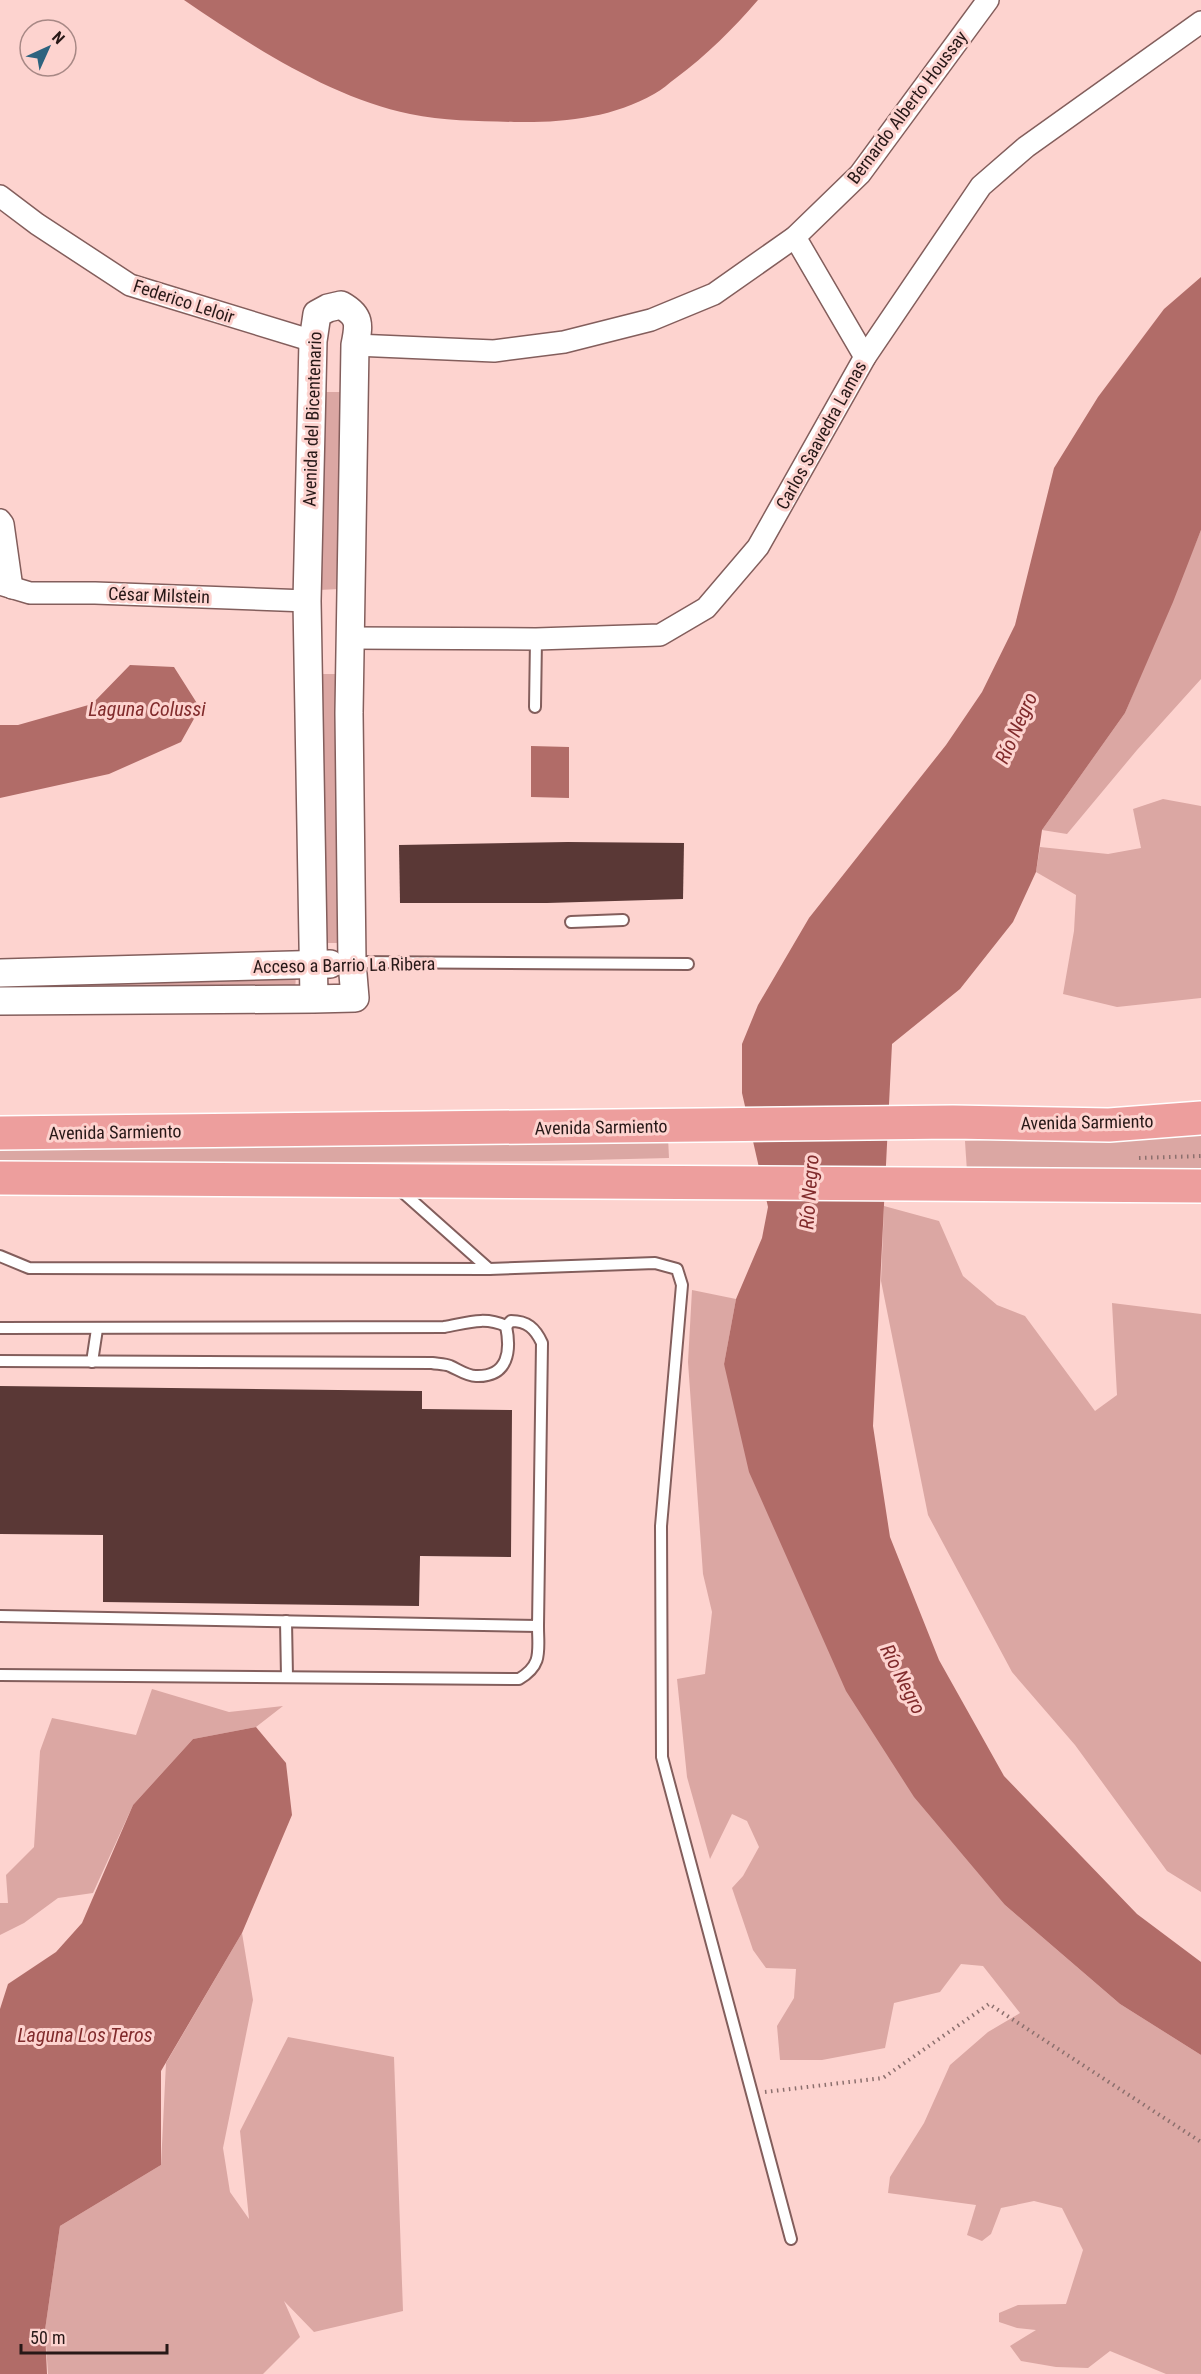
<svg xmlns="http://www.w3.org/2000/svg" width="1201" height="2374" viewBox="0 0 1201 2374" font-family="'Roboto Condensed',sans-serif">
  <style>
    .green { fill: #dba7a3 }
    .water { fill: #b16c68 }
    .building { fill: #5a3836 }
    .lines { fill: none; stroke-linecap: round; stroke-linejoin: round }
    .service-casing { stroke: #835e5c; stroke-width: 14 }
    .minor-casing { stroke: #835e5c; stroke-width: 24 }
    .tertiary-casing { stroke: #835e5c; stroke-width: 30 }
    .primary-casing { stroke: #fff; stroke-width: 36 }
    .path { stroke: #8b6f6d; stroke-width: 4; stroke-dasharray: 1.5 4.5; stroke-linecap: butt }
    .service { stroke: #fff; stroke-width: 10 }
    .minor { stroke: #fff; stroke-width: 21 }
    .tertiary { stroke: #fff; stroke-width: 27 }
    .primary { stroke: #ed9e9d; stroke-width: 33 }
    .labels { text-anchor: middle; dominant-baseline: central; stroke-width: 6; stroke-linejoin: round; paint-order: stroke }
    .street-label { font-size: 18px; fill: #271817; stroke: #fdd3cf }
    .water-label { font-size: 20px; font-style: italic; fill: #812b2c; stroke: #fdd3cf }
  </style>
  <rect width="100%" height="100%" fill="#fdd3cf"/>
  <g class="green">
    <polygon points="326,392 345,392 339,589 319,590"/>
    <polygon points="1201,530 1201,679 1137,750 1067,834 1042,830 1125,713"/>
    <polygon points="321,674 338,674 339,943 322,943"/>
    <polygon points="1163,799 1201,806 1201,998 1117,1007 1063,994 1074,931 1076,895 1036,872 1040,847 1108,854 1141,848 1133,809"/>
    <polygon points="296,973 295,993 24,995 24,983"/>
    <polygon points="1201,1131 1201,1168 967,1172 965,1141"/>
    <polygon points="668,1137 669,1158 547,1161 0,1164 0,1142"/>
    <polygon points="884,1206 939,1221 963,1276 997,1305 1025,1316 1095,1411 1117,1395 1112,1303 1201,1314 1201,1892 1167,1871 1075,1745 1012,1672 928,1515 881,1281"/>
    <polygon points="692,1290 736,1299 724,1364 1005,1905 1120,2004 1201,2055 1201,2374 1166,2374 1110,2351 1088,2368 1056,2367 1021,2361 1010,2346 1036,2330 1017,2328 999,2322 999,2313 1018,2305 1066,2304 1083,2250 1062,2208 1034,2201 1001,2208 991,2234 982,2241 967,2235 976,2205 888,2193 890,2177 924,2123 950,2065 988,2032 1020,2013 983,1966 961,1964 940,1992 894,2003 885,2048 822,2060 780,2060 777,2026 794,1998 796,1969 766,1968 753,1950 732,1888 743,1876 759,1847 747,1821 732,1814 710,1859 687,1777 677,1679 705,1674 712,1612 703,1574 688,1362"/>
    <polygon points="152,1689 229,1712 283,1706 256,1727 193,1739 133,1805 93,1893 58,1898 24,1923 0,1935 0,1903 8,1903 6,1875 34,1847 40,1751 52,1718 136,1735"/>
    <polygon points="242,1933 253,2000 223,2148 230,2192 249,2219 240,2131 288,2037 394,2057 403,2311 314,2332 284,2301 300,2337 263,2374 48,2374 45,2330 60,2226 161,2165 166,2063"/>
  </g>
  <g class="water">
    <path d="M184 0H758C733 29 707 55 676 78 669 83 662 90 654 94 612 118 562 123 514 122 479 121 444 121 410 114 331 98 250 45 184 0Z"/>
    <polygon points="1201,277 1201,530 1173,602 1125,713 1042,830 1036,872 1013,922 960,989 892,1044 873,1426 890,1537 939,1660 1004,1776 1137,1914 1201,1962 1201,2055 1120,2004 1005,1905 914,1797 846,1691 749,1472 724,1364 736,1299 762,1238 768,1207 742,1093 742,1044 758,1005 809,918 946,745 982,692 1015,625 1054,468 1098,397 1164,309"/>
    <polygon points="130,665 174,667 200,708 181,742 109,774 0,798 0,725 18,725 92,704"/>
    <polygon points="531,746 569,747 569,798 531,797"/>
    <polygon points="256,1727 286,1763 292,1815 242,1933 161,2071 161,2165 60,2226 45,2330 47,2374 0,2374 0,2009 8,1984 56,1952 82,1923 133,1805 193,1739"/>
  </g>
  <g class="building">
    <polygon points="568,842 684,843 683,899 547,903 400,903 399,845"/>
    <polygon points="0,1386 422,1391 422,1409 512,1410 511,1557 420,1556 419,1606 103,1602 103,1535 0,1534"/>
  </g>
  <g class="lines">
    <defs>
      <g id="service">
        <polyline points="535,707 536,639"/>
        <polyline points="571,922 623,920"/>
        <polyline points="352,962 688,964"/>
        <polyline points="398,1188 489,1269 655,1263 677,1269 682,1285 661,1526 662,1757 791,2239"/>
        <polyline points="0,1256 29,1268 489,1269"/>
        <path d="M0 1328 444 1327C467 1323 484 1316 506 1326"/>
        <path d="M0 1361 432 1363C438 1364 445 1364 450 1366 459 1370 467 1376 476 1376 509 1377 511 1350 506 1326"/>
        <polyline points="92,1362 97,1329"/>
        <path d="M0 1616 538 1626 542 1343C535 1328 527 1321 511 1321L506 1326"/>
        <polyline points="286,1621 287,1677"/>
        <path d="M0 1675 519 1679C543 1665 538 1651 538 1626"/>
      </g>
      <g id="minor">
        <polyline points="0,196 37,224 130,285 313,341"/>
        <polyline points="795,237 865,357"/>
        <polyline points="355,345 494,351 564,342 651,320 714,294 795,237 860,174 988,0"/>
        <polyline points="0,520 3,524 12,588"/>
        <polyline points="0,584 30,593 95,593 307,601"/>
        <polyline points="351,638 536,639 660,635 706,608 758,547 865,357 981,186 1026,147 1201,22"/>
      </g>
      <g id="tertiary">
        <polyline points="0,973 330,964"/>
        <path d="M0 1001 314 999 355 998 352 962 349 713 355 345C359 325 361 316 341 305L328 308 317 314 313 341 307 601 314 999"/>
      </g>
      <g id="primary">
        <polyline points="0,1133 953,1122 1109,1125 1201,1118"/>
        <polyline points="0,1178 1201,1186"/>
      </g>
    </defs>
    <use href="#service" class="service-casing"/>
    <use href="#minor" class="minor-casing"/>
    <use href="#tertiary" class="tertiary-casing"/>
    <use href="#primary" class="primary-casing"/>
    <g class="path">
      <polyline points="1139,1158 1201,1156"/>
      <polyline points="765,2092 883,2078 989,2004 1201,2142"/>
    </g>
    <use href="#service" class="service"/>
    <use href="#minor" class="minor"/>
    <use href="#tertiary" class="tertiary"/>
    <use href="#primary" class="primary"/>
  </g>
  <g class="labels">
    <g class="street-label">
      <text transform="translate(907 107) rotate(-53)">Bernardo Alberto Houssay</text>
      <text transform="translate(184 301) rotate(18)">Federico Leloir</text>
      <text transform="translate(312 419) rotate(-88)">Avenida del Bicentenario</text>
      <text transform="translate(821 435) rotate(-61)">Carlos Saavedra Lamas</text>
      <text transform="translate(159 595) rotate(2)">César Milstein</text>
      <text transform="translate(344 965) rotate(-1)">Acceso a Barrio La Ribera</text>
      <text transform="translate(1087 1122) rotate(-1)">Avenida Sarmiento</text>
      <text transform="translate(601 1127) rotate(-1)">Avenida Sarmiento</text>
      <text transform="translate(115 1132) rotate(-1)">Avenida Sarmiento</text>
    </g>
    <g class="water-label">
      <text x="147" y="709">Laguna Colussi</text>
      <text transform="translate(1016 728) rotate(-66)">Río Negro</text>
      <text transform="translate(809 1192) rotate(-86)">Río Negro</text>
      <text transform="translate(903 1679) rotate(63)">Río Negro</text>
      <text x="85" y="2035">Laguna Los Teros</text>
    </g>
  </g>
  <g transform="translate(48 48) rotate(45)"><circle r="28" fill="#fdd3cf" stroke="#a78885" stroke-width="1.5"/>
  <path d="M0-4.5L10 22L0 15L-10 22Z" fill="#2d637f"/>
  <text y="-9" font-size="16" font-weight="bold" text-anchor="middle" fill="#271817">N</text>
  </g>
  <path d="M21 2344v9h146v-9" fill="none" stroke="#271817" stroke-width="3"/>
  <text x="30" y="2344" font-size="18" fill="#271817" stroke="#fdd3cf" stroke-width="4.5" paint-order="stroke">50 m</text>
</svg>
